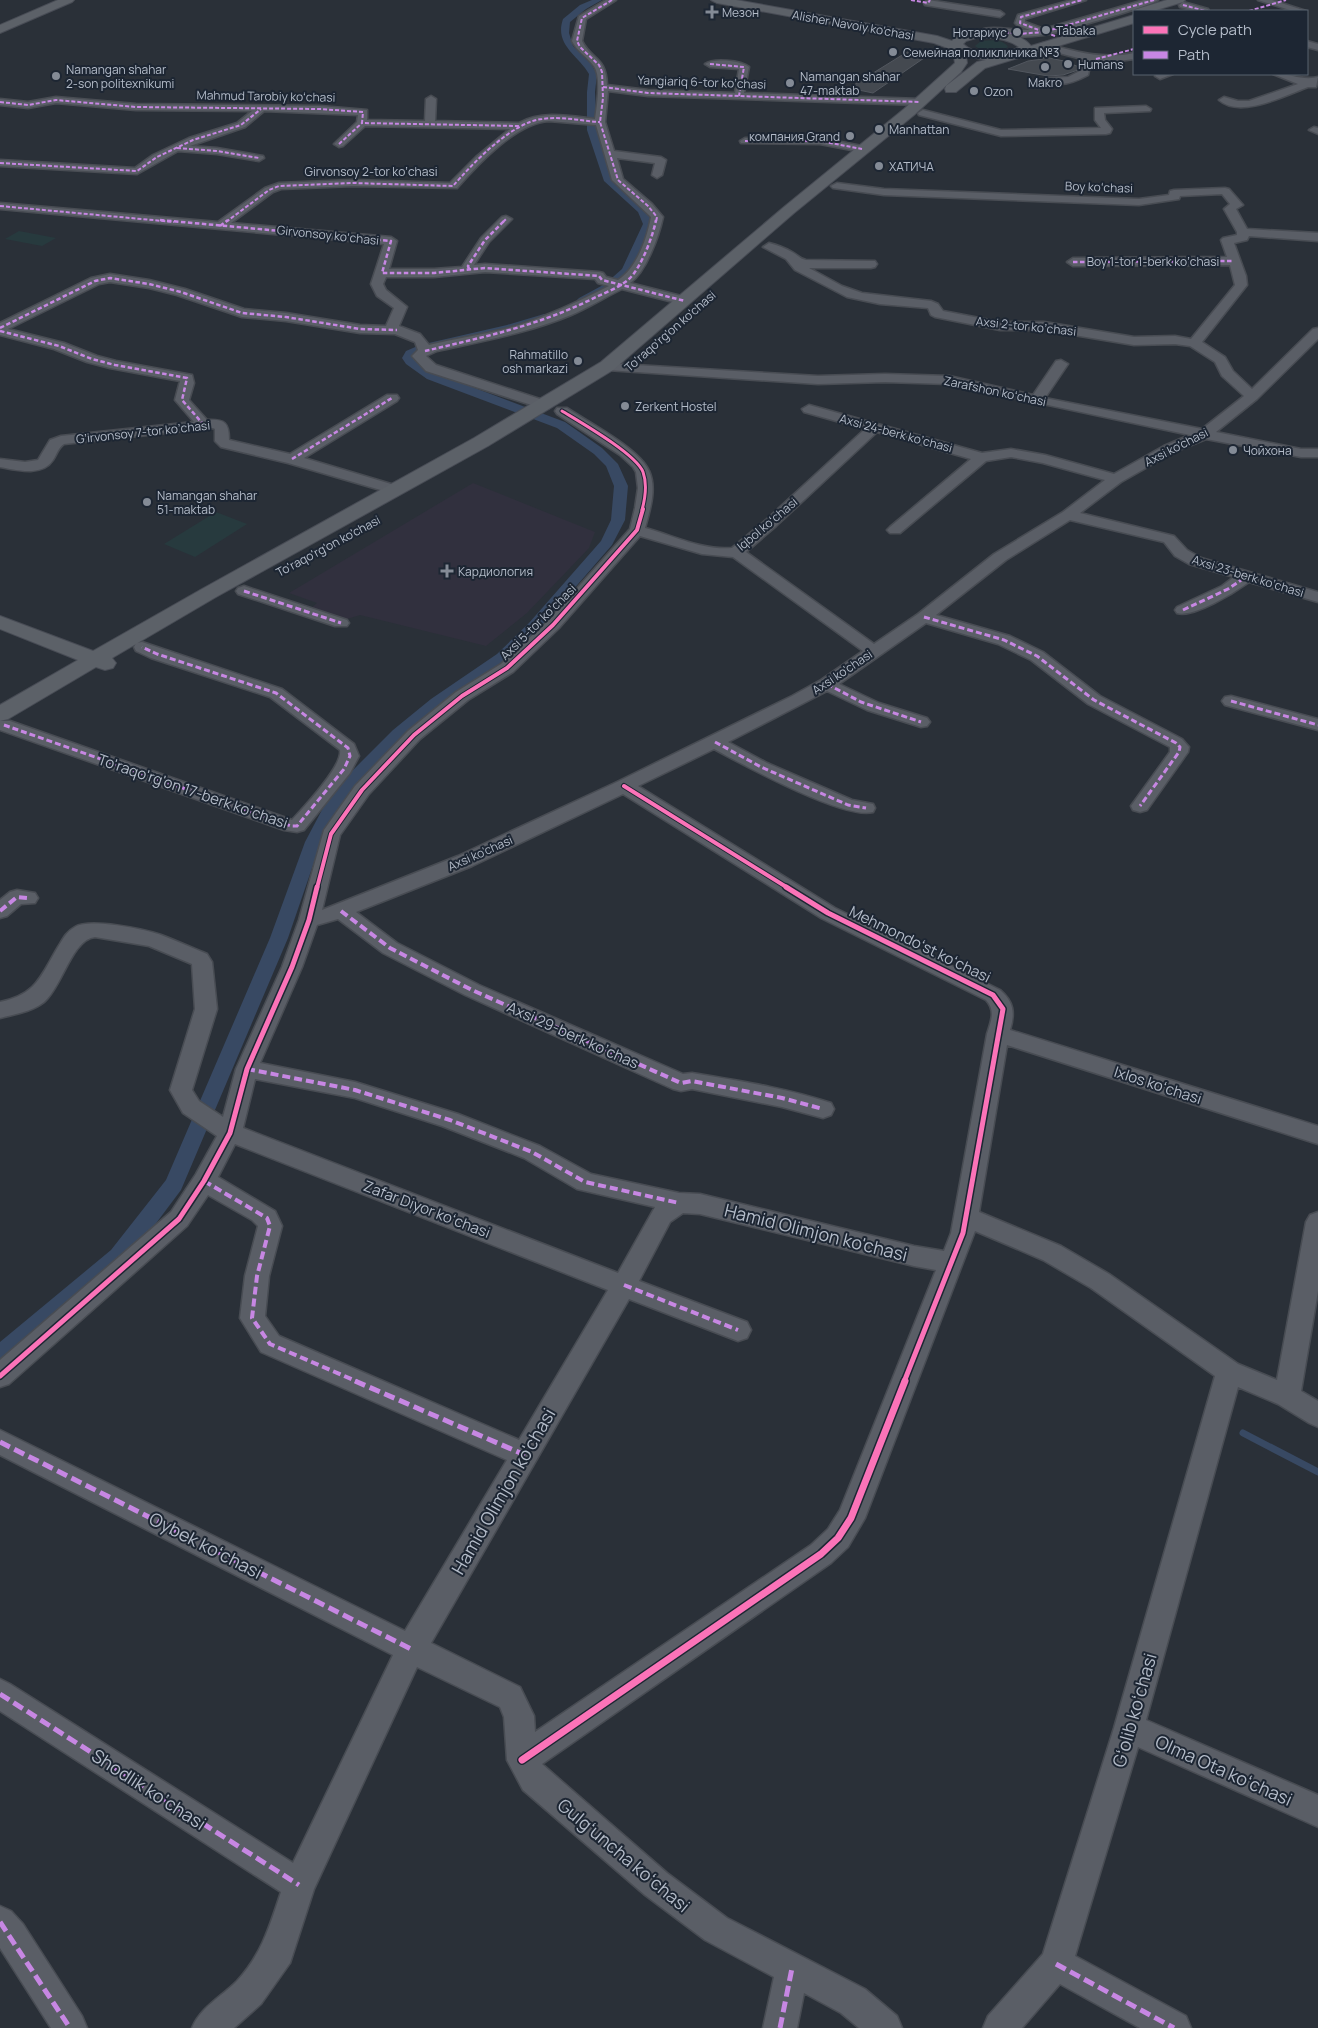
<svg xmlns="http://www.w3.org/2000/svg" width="1318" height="2028" viewBox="0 0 1318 2028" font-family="Manrope,sans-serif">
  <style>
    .medical { fill: #31303e }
    .green { fill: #273a3e }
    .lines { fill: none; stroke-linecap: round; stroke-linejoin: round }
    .stream { stroke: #384963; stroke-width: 7 }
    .canal { fill: #384963; fill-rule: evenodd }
    .building { fill: #444950; stroke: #52575f }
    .minor-casing { stroke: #484c53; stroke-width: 3 }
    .major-casing { stroke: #484c55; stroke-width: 2 }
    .minor { fill: #5a5e66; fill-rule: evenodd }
    .major { fill: #5c6168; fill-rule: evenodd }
    .quiet-far4 { stroke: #c787e3; stroke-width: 2; stroke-dasharray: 4 2; stroke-linecap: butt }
    .quiet-far3 { stroke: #c787e3; stroke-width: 2.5; stroke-dasharray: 4.5 2.5; stroke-linecap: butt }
    .quiet-far2 { stroke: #c787e3; stroke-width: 3; stroke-dasharray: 6 3; stroke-linecap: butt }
    .quiet-far1 { stroke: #c787e3; stroke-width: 4; stroke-dasharray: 8 4; stroke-linecap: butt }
    .quiet { stroke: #c787e3; stroke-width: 5; stroke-dasharray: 11 5; stroke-linecap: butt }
    .cycleway-far3-casing { stroke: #1d2633; stroke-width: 5 }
    .cycleway-far2-casing { stroke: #1d2633; stroke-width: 6 }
    .cycleway-far1-casing { stroke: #1d2633; stroke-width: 8 }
    .cycleway-casing { stroke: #1d2633; stroke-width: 10 }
    .cycleway-far3 { stroke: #fb73b8; stroke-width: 3 }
    .cycleway-far2 { stroke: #fb73b8; stroke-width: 4 }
    .cycleway-far1 { stroke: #fb73b8; stroke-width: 5 }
    .cycleway { stroke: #fb73b8; stroke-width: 7 }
    .poi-dot { fill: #848b96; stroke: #1d2633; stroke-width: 2 }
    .labels { text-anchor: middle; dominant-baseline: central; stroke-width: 4; stroke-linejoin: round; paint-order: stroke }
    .far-poi-label { font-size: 12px; fill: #b4bcc9; stroke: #1d2633; text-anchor: start }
    .far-street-label { font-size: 12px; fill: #b4bcc9; stroke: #1d2633 }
    .street-label { font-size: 15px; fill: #b4bcc9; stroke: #1d2633 }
    .near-street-label { font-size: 18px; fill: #b4bcc9; stroke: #1d2633 }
  </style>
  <rect width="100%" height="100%" fill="#2a3038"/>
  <polygon class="medical" points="473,483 595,532 589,548 527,613 486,646 360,615 344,620 308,611 317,603 289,593"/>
  <g class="green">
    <path d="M981 41C990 40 1003 39 1008 47 999 53 983 53 975 46Z"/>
    <polygon points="19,231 56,238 42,246 5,239"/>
    <polygon points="216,512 247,524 195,557 164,544"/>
  </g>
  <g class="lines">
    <polyline class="stream" points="1243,1433 1318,1472"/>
    <g class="canal">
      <path d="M592 0H602L586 9 570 22 569 33 573 46 591 64 597 74 595 92 597 130 613 180 646 209 653 224 631 272 613 288 583 303 579 302 577 300 579 298 605 284 622 269 643 224 638 212 604 181 587 130V92L589 74C578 55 554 45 563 19L580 5Z"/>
      <polygon points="544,314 548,315 550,317 548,319 514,330 428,350 415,355 414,358 435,373 565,422 602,448 618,464 628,486 625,520 612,545 539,629 507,660 441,705 405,736 363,780 337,812 321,842 288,938 181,1190 127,1262 8,1362 0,1365 0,1342 111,1250 166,1180 270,938 305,842 324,806 351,772 393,730 431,699 497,654 529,623 601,541 611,520 614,486 606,466 594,454 557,428 427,379 406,364 402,358 406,351 420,345 507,325"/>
    </g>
  </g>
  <g class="building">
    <polygon points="907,52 927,56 873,93 849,88"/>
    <polygon points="1044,57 1064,61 1079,67 1078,70 1063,75 1048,76 1008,69 1028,61 1043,59"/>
  </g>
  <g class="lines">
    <defs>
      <g id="minor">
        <path d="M606 0H616L586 19 582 41C592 61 606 56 607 85L648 90 735 93 739 69 710 67 705 64C713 58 741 60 749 67L744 93 920 99 925 102 920 105 648 96 608 91 605 122 614 151 661 157 666 160 662 175 657 178 652 175 655 163 617 158 623 179 652 204 663 217C659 236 646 272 630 283L689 298 691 301 685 305 622 289C605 297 588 308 571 315 528 333 482 341 437 351L426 356 436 365 549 402 551 405 549 408 544 409 426 371 412 356 418 350 415 342 395 334 360 333 286 321 242 317 177 295 149 288 110 282 99 284 8 329 64 343 97 356 116 361 192 375 194 383 189 400 207 420C225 419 229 423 229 440L290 454 387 395H397L399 398 397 401 304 458 401 487 403 490 401 493H391L288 463 221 447 215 441V429L213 428 64 444C58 448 57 454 53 460 42 477 16 470 0 467V459L25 462 38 460 50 440 61 436 194 422 175 400 180 381 110 368 87 362 54 349 0 335V323L91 278 110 274 149 280 185 289 244 309 286 313 360 325 386 326 394 308 377 296 371 284 384 244 0 209V203L218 222 265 188 279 183 353 180 450 183 476 157 510 129 365 126 343 146 339 147 334 144 357 122 358 115 264 111 245 127 190 146 217 148 263 156 264 158 259 161 217 154 178 151 137 174 0 166V160L135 168 153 155 189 138 237 123 252 111 136 110 56 103 28 108 0 105V99L28 102 56 97 136 104 320 106 367 110V120L425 121 426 99 431 96 436 99 435 121 519 123C542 110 570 116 595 119 597 105 602 75 593 65 586 56 577 51 572 41L579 16ZM549 121 596 125 612 180 651 217C647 238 637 268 618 280L606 277 603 273 599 272 485 264 474 265 489 242 512 219 506 216 502 217 481 238 462 267 434 269H389L397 241 391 237 231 223 273 192 281 189 353 186 457 188C478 164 516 123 549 121ZM485 272 595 279 598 283 609 286C575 303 542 319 505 329 480 335 454 339 429 345L420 334 399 326 407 307 386 290 383 284 386 277H434Z"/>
        <polygon points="928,0 1000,11 1004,14 1000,17 925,5 924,3"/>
        <path d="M1072 0H1086L1025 19V22L1044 29 1144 0H1158C1151 6 1057 33 1043 35 1030 37 993 39 982 30 989 25 1019 31 1030 30L1017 25 1015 23 1018 15Z"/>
        <polygon points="1258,0 1272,0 1306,11 1293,11"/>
        <polygon points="1183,2 1208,9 1209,11 1196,11 1180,7 1179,5"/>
        <polygon points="1307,41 1318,44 1318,50 1307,47"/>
        <path d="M1043 43C1074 51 1101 60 1134 53V59L1111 62 1091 61 1088 75C1077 81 1059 89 1047 80L1049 78 1068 77 1080 71 1082 59 1040 48 1038 46Z"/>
        <polygon points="1157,74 1173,74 1160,79 1155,76"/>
        <path d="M1273 74C1290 73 1302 81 1318 77L1316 87H1308C1286 95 1240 119 1219 100L1224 97 1238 101H1249L1298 84Z"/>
        <polygon points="1146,106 1151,109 1150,111 1104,113 1105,120 1112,129 1110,133 1106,134 1001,136 919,115 918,113 923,110 1001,130 1101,128 1095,120 1095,108"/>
        <polygon points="1314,127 1318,128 1318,134 1309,130"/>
        <polygon points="745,138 820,138 862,146 867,149 862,152 820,144 741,143 740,141"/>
        <path d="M837 183 884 189 1139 199 1169 195 1170 191 1174 190 1225 188 1229 189 1243 205 1236 209 1247 229 1318 233V241L1249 236 1247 240 1234 243 1246 276 1247 285 1202 342 1225 357 1233 371 1252 389 1313 329 1318 328V339L1257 399 1216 432 1301 449H1318V457H1301L1206 439 1174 452 1121 482 1080 513 1174 536 1187 550 1201 558 1318 592V602L1249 582C1235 592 1194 618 1177 613L1175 610 1177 607 1222 586 1234 577 1189 564 1175 556 1164 542 1070 520 1006 560 936 615 1010 636 1043 652 1100 696 1182 739 1189 747 1188 752 1147 810 1140 812 1133 810 1131 806 1170 752V747L1088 704 1031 660 998 644 926 623 839 684 879 703 927 718 930 722 927 726 921 727 867 710 827 691 728 742 767 763 852 800 873 804 875 808 873 812C844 820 742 764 714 749L638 786 835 908 1000 990C1014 1002 1015 1013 1010 1030L1318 1126V1144L1007 1045 979 1212 1061 1246 1109 1274 1238 1364 1277 1380 1306 1222 1310 1215 1318 1212V1291L1301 1391 1318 1401V1427L1309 1423 1278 1404 1238 1387 1146 1720 1318 1795V1827L1138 1747 1075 1956 1186 2016 1191 2028H1140L1060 1984 1022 2028H983L988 2016 1043 1954 1114 1728 1215 1376 1091 1288 1043 1260 975 1231 865 1518 848 1547 831 1563 542 1764 667 1873 727 1918 865 1989 897 2016 902 2028H859L841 2013 804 1993 797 2028H763L774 1977 705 1940 645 1895 523 1790 507 1760 504 1717 500 1707 417 1667 314 1889 290 1963 261 2004 234 2028H192C201 2007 221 1997 237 1981 262 1954 270 1925 281 1892L0 1711V1679L10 1684 293 1863 393 1655 0 1455V1430L405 1631 507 1460 261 1352 240 1318 245 1276 258 1226 252 1220 208 1195 187 1226 9 1384 0 1387V1360L171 1212 196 1174 217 1136 183 1113 170 1090 195 1009 192 964 149 946 95 937C72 939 62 987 44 1002 31 1012 15 1014 0 1018V1002C37 994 40 977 58 947 63 939 66 932 75 927 90 918 144 929 161 935 177 941 192 948 207 954L212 962 217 1009 192 1090 199 1101 223 1117 236 1069 282 967 299 920 324 830 355 786 408 731 456 692 501 664 547 622 630 529 635 508 638 488 636 472 633 467 620 455 557 414 555 411 557 408H567C588 422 640 449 649 471 657 488 650 510 645 528 672 535 703 551 732 548L766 520 865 429 804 412 802 409 809 405 982 453 1011 449 1045 455 1114 474 1164 446 1190 435 949 384 885 382 818 384 607 370 602 369 600 366 602 363 818 376 885 374 949 376 1033 395 1056 361 1061 360 1068 364 1045 398 1202 429 1244 396 1222 376 1215 362 1190 346 1175 344 1134 345 1044 330H1000L935 317 931 315 928 308 880 304 847 297 795 270 786 259 763 247 769 243C777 245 785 248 792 252 798 255 800 259 806 260L875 261 877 264 875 267 871 268H809L842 286 862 293 931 301 938 304 943 311 1000 322H1044L1134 337 1175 336 1191 339 1235 285 1230 265 1073 266 1067 262 1073 258 1227 257 1221 240 1223 238 1237 235V232L1224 209 1230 204 1222 194 1180 196 1179 199 1139 205 884 195 833 188 831 186ZM877 432 971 459 890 527 887 530 890 533H900L986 461 1011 457 1043 463 1105 480 1063 512 994 554 918 614 874 644 746 552 776 526ZM640 536 702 554 733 557 863 651 821 680 792 696 617 782 458 856 322 910 340 835 369 794 420 739 468 700 513 672 559 628ZM623 794 821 918 986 1000C996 1011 991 1021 987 1034L951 1233 944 1251 914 1246 700 1194 679 1193 591 1174 540 1146 458 1114 355 1082 260 1063 302 967 317 925 338 919 383 953 465 995 673 1089 681 1091 692 1089 782 1107 823 1118 831 1115 834 1109 831 1103C786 1088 739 1081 692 1073L683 1074 479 985 397 943 356 912 472 866ZM255 1079 355 1098 442 1126 524 1158 577 1189 655 1207 618 1273 243 1128ZM235 1144 608 1290 519 1440 279 1336 265 1316 269 1276 282 1226 275 1211 218 1177ZM683 1213 700 1214 914 1266 936 1270 840 1510 828 1529 811 1545 535 1732 534 1716 520 1687 431 1643 629 1299 738 1341 747 1338 751 1330 747 1322 639 1281 670 1222Z"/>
        <polygon points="244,586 347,620 349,623 347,626 335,626 238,594 236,591 238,588"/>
        <path d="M142 642 282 689 354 744 359 756 350 773 304 830 297 832 284 830 0 730V721H10L292 820C304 807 343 766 340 750L270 697 151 658 136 651 134 647 136 643Z"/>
        <polygon points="1231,696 1318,719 1318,730 1225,705 1222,701 1225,697"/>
        <polygon points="17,890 35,893 38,898 35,903 21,904 7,916 0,918 0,900 10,892"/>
        <polygon points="0,1906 11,1911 23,1924 82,2016 87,2028 51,2028 0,1948"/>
      </g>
      <g id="major">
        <polygon points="58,0 74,0 72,2 0,33 0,25"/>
        <path d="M711 0H736L937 36 952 41C966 23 1018 29 1031 46L1134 15V23L985 68 956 92H946L945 89 946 86 977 62 986 60 966 56 967 63 961 72 914 115 794 213 613 370 488 446 216 597 112 658 116 663 113 668 105 670 96 667 8 719 0 721V705L78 660 0 629V616L93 651 202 589 474 438 601 362 784 207 904 109 955 63 953 50 934 43 717 3ZM976 38C991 37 1007 38 1019 47 1004 56 976 56 963 44L966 41Z"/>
        <polygon points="1167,0 1185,0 1183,2 1153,11 1135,11 1137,9"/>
      </g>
    </defs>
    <use href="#minor" class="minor-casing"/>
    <use href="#major" class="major-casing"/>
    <use href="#minor" class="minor"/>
    <use href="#major" class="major"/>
    <g class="quiet-far4">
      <polyline points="612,0 582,18 577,41 580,47 599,65 602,72 603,98 600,122 618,180 648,206 657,217 656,222"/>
      <polyline points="911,0 928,3 930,0"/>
      <polyline points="1183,5 1205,11"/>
      <polyline points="1249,11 1286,0"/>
      <polyline points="987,30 1018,34 1044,32 1154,0"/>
      <polyline points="1055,36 1020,23 1021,17 1082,0"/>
      <polyline points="1096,59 1134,49"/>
      <polyline points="710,64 744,67 739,96"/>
      <polyline points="603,87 648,93 920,102"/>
      <polyline points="0,102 28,105 56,100 136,107 320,109 363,112 362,123 519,126"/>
      <polyline points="745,141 820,141 862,149"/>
      <polyline points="339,144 362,123"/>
      <polyline points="177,148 217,151 259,158"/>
      <polyline points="0,163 137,171 157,157 193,140 241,125 261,109"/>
      <polyline points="0,206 174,222"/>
      <path d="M226 222 269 190 279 186 353 183 453 186C472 164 512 122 542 119 561 116 581 121 600 122"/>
      <polyline points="503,222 506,219"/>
    </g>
    <g class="quiet-far3">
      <polyline points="160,220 391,241 382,273 434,273 485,268 599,276 602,280 685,301"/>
      <polyline points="220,226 228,220"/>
      <polyline points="1073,262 1233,261"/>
      <polyline points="469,269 468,266 485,240 505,220"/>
      <polyline points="0,328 95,281 110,278 149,284 181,292 242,313 286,317 360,329 397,330"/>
      <polyline points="0,331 59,346 92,359 115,365 187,378 182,400 203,424"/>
      <path d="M425 351C484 337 541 325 596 297 607 292 620 287 629 279 641 268 653 236 656 220"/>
      <polyline points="292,459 392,398"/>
    </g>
    <g class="quiet-far2">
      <polyline points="244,591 341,623"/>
      <polyline points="1183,610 1228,589 1247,576"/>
      <polyline points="924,617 1004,640 1037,656 1094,700 1176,743 1180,747 1179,752 1140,806"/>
      <polyline points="827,684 861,702 921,722"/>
      <polyline points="1231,701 1318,725"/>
      <polyline points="4,725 291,826 297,826 344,769 350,756 348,748 276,693 157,654 142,647"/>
      <polyline points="715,742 761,767 848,805 866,808"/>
    </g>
    <g class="quiet-far1">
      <polyline points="0,911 17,897 28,898"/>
      <polyline points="341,911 390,948 472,990 681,1083 692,1081 782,1098 823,1109"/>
      <polyline points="247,1069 355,1090 450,1120 532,1152 585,1182 679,1203"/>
      <polyline points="204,1181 267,1218 270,1226 257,1276 252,1318 270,1344 358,1382"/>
      <polyline points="624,1285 738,1330"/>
    </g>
    <g class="quiet">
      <polyline points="355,1381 525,1455"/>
      <polyline points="0,1442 411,1649"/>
      <polyline points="0,1694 299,1885"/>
      <polyline points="0,1922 70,2028"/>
      <polyline points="1056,1964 1174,2028"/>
      <polyline points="780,2028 792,1968"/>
    </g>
    <defs>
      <path id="cycleway-far3" d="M562 411C580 422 636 454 643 472 647 483 645 499 642 510"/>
      <g id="cycleway-far2">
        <polyline points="624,786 788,888"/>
        <polyline points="317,888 331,834 362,790 414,735 462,696 507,668 553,625 637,530 643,509"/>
      </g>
      <g id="cycleway-far1">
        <polyline points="786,887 828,913 993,995 1003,1009 963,1233 904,1382"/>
        <polyline points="0,1376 179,1219 204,1181 230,1133 247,1069 292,967 309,920 317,887"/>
      </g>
      <polyline id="cycleway" points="522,1760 821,1554 838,1538 851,1518 905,1381"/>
    </defs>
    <use href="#cycleway-far3" class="cycleway-far3-casing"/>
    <use href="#cycleway-far2" class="cycleway-far2-casing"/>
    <use href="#cycleway-far1" class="cycleway-far1-casing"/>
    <use href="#cycleway" class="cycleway-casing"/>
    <use href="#cycleway-far3" class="cycleway-far3"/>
    <use href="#cycleway-far2" class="cycleway-far2"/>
    <use href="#cycleway-far1" class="cycleway-far1"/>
    <use href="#cycleway" class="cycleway"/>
  </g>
  <g class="poi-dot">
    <path d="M709.5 4.5h5v5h5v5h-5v5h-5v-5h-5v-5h5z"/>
    <circle cx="1046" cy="30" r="5"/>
    <circle cx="1017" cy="32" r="5"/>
    <circle cx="893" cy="52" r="5"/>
    <circle cx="1068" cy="64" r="5"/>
    <circle cx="1045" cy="67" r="5"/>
    <circle cx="56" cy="76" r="5"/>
    <circle cx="790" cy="83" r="5"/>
    <circle cx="974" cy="91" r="5"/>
    <circle cx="879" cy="129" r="5"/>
    <circle cx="850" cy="136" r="5"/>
    <circle cx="879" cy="166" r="5"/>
    <circle cx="578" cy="361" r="5"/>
    <circle cx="625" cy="406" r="5"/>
    <circle cx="1233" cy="450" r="5"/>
    <circle cx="147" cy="502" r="5"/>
    <path d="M444.5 563.5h5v5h5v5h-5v5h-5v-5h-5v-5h5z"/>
  </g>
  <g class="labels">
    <g class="far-poi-label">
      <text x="722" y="12">Мезон</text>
      <text x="1056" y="30">Tabaka</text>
      <text x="1007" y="32" text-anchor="end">Нотариус</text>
      <text x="903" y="52">Семейная поликлиника №3</text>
      <text x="1078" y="64">Humans</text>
      <text x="66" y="69">Namangan shahar<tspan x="66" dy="14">2-son politexnikumi</tspan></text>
      <text x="800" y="76">Namangan shahar<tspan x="800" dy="14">47-maktab</tspan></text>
      <text x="1045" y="82" text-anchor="middle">Makro</text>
      <text x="984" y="91">Ozon</text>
      <text x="889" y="129">Manhattan</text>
      <text x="840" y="136" text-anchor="end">компания Grand</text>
      <text x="889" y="166">ХАТИЧА</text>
      <text x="568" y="354" text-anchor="end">Rahmatillo<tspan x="568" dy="14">osh markazi</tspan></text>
      <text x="635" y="406">Zerkent Hostel</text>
      <text x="1243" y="450">Чойхона</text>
      <text x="157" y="495">Namangan shahar<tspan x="157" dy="14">51-maktab</tspan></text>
      <text x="458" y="571">Кардиология</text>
    </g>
    <g class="far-street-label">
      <text transform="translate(853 25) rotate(10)">Alisher Navoiy ko'chasi</text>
      <text transform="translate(702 82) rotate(2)">Yangiаriq 6-tor koʼchasi</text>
      <text transform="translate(266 96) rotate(1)">Mahmud Tarobiy koʻchasi</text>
      <text x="371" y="171">Girvonsoy 2-tor koʼchasi</text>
      <text transform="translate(1099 187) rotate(2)">Boy koʻchasi</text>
      <text transform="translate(328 235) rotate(6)">Girvonsoy koʻchasi</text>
      <text x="1153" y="261">Boy 1-tor 1-berk koʼchasi</text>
      <text transform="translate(1026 326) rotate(6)">Аxsi 2-tor koʼchasi</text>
      <text transform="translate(670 331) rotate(-41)">To'raqo'rg'on ko'chasi</text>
      <text transform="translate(995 391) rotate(12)">Zarafshon koʻchasi</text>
      <text transform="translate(143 432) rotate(-6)">Gʼirvonsoy 7-tor koʼchasi</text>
      <text transform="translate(896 433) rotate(15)">Аxsi 24-berk koʼchasi</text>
      <text transform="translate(1176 447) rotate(-27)">Axsi ko'chasi</text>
      <text transform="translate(767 524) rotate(-40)">Iqbol koʻchasi</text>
      <text transform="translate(328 546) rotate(-28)">To'raqo'rg'on ko'chasi</text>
      <text transform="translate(1248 576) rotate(17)">Аxsi 23-berk koʼchasi</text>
      <text transform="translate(538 622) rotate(-45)">Аxsi 5-tor koʼchasi</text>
      <text transform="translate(842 672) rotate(-34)">Axsi ko'chasi</text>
      <text transform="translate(480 853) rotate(-24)">Axsi ko'chasi</text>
    </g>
    <g class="street-label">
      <text transform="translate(193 791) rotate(19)">To'raqo'rg'on 17-berk koʼchasi</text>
      <text transform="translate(920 944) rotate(26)">Mehmondoʻst koʻchasi</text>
      <text transform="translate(573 1035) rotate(24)">Аxsi 29-berk koʼchas</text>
      <text transform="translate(1158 1085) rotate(18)">Ixlos koʻchasi</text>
      <text transform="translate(427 1209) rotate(21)">Zafar Diyor koʻchasi</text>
    </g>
    <g class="near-street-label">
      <text transform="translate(816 1232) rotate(14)">Hamid Olimjon ko'chasi</text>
      <text transform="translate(503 1491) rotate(-60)">Hamid Olimjon ko'chasi</text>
      <text transform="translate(206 1545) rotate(27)">Oybek koʻchasi</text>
      <text transform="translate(1134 1710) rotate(-74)">Gʻolib koʻchasi</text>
      <text transform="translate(1224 1770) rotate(24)">Olma Ota koʻchasi</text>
      <text transform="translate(149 1789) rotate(33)">Shodlik ko‘chasi</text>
      <text transform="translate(624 1855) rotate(40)">Gulgʻuncha koʻchasi</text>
    </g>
  </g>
  <rect x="1133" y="10" width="175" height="65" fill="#1d2633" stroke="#59626f"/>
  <rect x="1143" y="26" width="25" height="8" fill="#fb73b8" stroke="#59626f"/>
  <text x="1178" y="35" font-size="15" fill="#b4bcc9">Cycle path</text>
  <rect x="1143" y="51" width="25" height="8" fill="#c787e3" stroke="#59626f"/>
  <text x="1178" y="60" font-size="15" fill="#b4bcc9">Path</text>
</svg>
